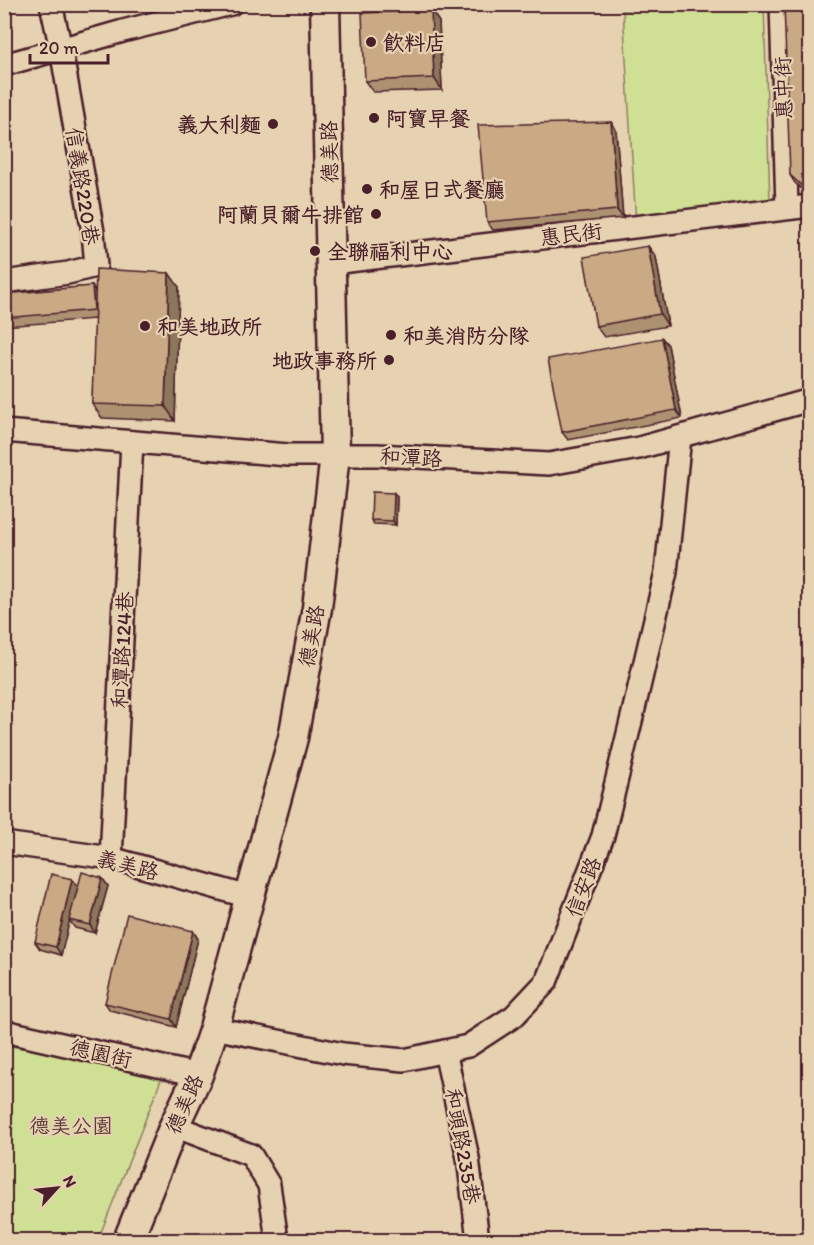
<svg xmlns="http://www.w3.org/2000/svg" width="814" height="1245" viewBox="0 0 814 1245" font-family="Itim,'LXGW WenKai TC',sans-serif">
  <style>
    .green { fill: #cfe094; stroke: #8c8060; stroke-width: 1.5 }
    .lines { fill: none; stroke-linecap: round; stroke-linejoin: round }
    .street-casing { stroke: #4a1f2b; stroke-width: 26 }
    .secondary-casing { stroke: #4a1f2b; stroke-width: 33 }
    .street { stroke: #e6d2b0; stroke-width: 21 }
    .secondary { stroke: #e6d2b0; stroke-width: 28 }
    .wall { fill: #ad9272; stroke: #4a1f2b; stroke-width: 1.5 }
    .shaded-wall { fill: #8d775c; stroke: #4a1f2b; stroke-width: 1.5 }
    .building { fill: #c9aa84; stroke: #4a1f2b; stroke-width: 1.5 }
    .poi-dot { fill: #4a1f2b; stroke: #e6d2b0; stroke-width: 2 }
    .labels { text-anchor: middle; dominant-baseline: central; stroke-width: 4.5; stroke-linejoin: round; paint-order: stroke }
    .poi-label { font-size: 21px; font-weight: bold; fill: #4a1f2b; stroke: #e6d2b0; text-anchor: start }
    .street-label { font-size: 21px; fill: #4a1f2b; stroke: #e6d2b0 }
    .park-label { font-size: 21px; fill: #5e3c3b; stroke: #e6d2b0 }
  </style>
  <rect width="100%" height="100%" fill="#e6d2b0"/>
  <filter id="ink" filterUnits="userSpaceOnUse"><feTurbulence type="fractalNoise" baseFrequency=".0167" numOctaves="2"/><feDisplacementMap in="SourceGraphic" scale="12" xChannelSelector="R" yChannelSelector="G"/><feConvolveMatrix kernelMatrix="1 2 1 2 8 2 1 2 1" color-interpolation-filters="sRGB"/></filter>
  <g filter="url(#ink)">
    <g class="green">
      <polygon points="764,5 770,204 636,224 623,10"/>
      <polygon points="4,1045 164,1072 98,1240 5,1240"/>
    </g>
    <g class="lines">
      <defs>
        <g id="street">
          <polyline points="781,4 787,208"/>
          <polyline points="4,65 123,31 231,4"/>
          <polyline points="332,263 810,206"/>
          <polyline points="4,282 68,273 96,266 93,232 61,49 51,4"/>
          <polyline points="4,431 288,455 377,455 549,464 639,448 810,400"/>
          <polyline points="4,843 111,858 249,897"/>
          <polyline points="111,858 132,442"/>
          <polyline points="214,1028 343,1054 404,1060 468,1046 514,1016 546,982 603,836 633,713 666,572 680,437"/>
          <polyline points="4,1031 198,1075"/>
          <polyline points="445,1051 468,1158 478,1240"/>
          <polyline points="174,1126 251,1155 269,1185 277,1240"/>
        </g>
        <polyline id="secondary" points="128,1240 174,1126 198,1075 214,1028 293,738 317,608 335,455 325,4"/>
      </defs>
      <use href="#street" class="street-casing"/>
      <use href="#secondary" class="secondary-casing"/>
      <use href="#street" class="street"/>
      <use href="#secondary" class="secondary"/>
    </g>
    <g class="wall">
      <polygon points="810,4 810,193 806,193 795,183 790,175"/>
      <polygon points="431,10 439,22 442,90 373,92 365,81"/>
      <polygon points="611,122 616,130 623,218 493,230 487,222"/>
      <polygon points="648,246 656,257 668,326 604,337 596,326"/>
      <polygon points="92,286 96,291 179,287 175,421 102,418 92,404 95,319 4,326 4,294"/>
      <polygon points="662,338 668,345 682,418 568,440 562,432"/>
      <polygon points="394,493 397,497 396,525 374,524 371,520"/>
      <polygon points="102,878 108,886 95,933 75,928 69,920 61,955 40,949 35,942 72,879 78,887 71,914"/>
      <polygon points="193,931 198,939 176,1027 110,1010 105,1003"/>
    </g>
    <g class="shaded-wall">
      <polygon points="431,10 439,22 442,90 434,78"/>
      <polygon points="611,122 616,130 623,218 617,210"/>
      <polygon points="648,246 656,257 668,326 660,314"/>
      <polygon points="169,273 179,287 175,421 165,406"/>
      <polygon points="92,286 97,294 100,318 94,310"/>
      <polygon points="662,338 668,345 682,418 676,410"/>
      <polygon points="394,493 397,497 396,525 393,521"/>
      <polygon points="102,878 108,886 95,933 90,925"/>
      <polygon points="72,879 78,887 61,955 56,947"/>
      <polygon points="193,931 198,939 176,1027 171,1019"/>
    </g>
    <g class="building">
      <polygon points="784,4 810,4 810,185 801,185 790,175"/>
      <polygon points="431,10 434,78 365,81 362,13"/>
      <polygon points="611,122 617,210 487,222 478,125"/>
      <polygon points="648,246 660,314 596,326 584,257"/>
      <polygon points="96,269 169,273 165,406 92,404"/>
      <polygon points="92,286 94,310 4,318 4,294"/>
      <polygon points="662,338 676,410 562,432 548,359"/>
      <polygon points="372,492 394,493 393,521 371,520"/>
      <polygon points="82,872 102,878 90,925 69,920"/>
      <polygon points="51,874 72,879 56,947 35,942"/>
      <polygon points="127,914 193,931 171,1019 105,1003"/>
    </g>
  </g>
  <g class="poi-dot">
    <circle cx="371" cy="42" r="6"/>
    <circle cx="374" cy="118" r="6"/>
    <circle cx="273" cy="124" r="6"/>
    <circle cx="367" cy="189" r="6"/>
    <circle cx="376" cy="214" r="6"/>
    <circle cx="315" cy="251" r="6"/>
    <circle cx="145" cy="326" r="6"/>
    <circle cx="391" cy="335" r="6"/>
    <circle cx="389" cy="360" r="6"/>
  </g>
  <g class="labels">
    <g class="poi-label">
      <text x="383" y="42">飲料店</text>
      <text x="386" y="118">阿寶早餐</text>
      <text x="261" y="124" text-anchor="end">義大利麵</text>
      <text x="379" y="189">和屋日式餐廳</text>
      <text x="364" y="214" text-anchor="end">阿蘭貝爾牛排館</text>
      <text x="327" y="251">全聯福利中心</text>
      <text x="157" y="326">和美地政所</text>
      <text x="403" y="335">和美消防分隊</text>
      <text x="377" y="360" text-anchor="end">地政事務所</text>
    </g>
    <g class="street-label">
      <text transform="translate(783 88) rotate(-92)">惠中街</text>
      <text transform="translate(329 152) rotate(-91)">德美路</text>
      <text transform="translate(83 186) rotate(81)">信義路220巷</text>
      <text transform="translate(571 234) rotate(-7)">惠民街</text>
      <text transform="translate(411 457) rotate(3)">和潭路</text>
      <text transform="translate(311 636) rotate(-80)">德美路</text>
      <text transform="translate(122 650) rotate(-87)">和潭路124巷</text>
      <text transform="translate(128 865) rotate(14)">義美路</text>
      <text transform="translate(583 887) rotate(-69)">信安路</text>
      <text transform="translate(101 1053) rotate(13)">德園街</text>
      <text transform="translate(184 1104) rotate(-66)">德美路</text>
      <text transform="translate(463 1146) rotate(80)">和頭路235巷</text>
    </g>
    <g class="park-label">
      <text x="71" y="1125">德美公園</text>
    </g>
  </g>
  <rect width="814" height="1245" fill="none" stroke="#e6d2b0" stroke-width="24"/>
  <rect x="12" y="12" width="790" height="1221" fill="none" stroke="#4a1f2b" stroke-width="2" filter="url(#ink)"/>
  <g transform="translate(57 1188) rotate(63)" stroke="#e6d2b0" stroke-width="4.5" paint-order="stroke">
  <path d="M0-4.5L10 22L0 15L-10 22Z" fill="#4a1f2b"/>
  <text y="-9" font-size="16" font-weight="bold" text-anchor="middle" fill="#4a1f2b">N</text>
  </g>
  <path d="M30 54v9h78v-9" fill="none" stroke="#4a1f2b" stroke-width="3"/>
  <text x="39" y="54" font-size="18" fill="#4a1f2b" stroke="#e6d2b0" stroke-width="4.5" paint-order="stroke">20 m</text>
</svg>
